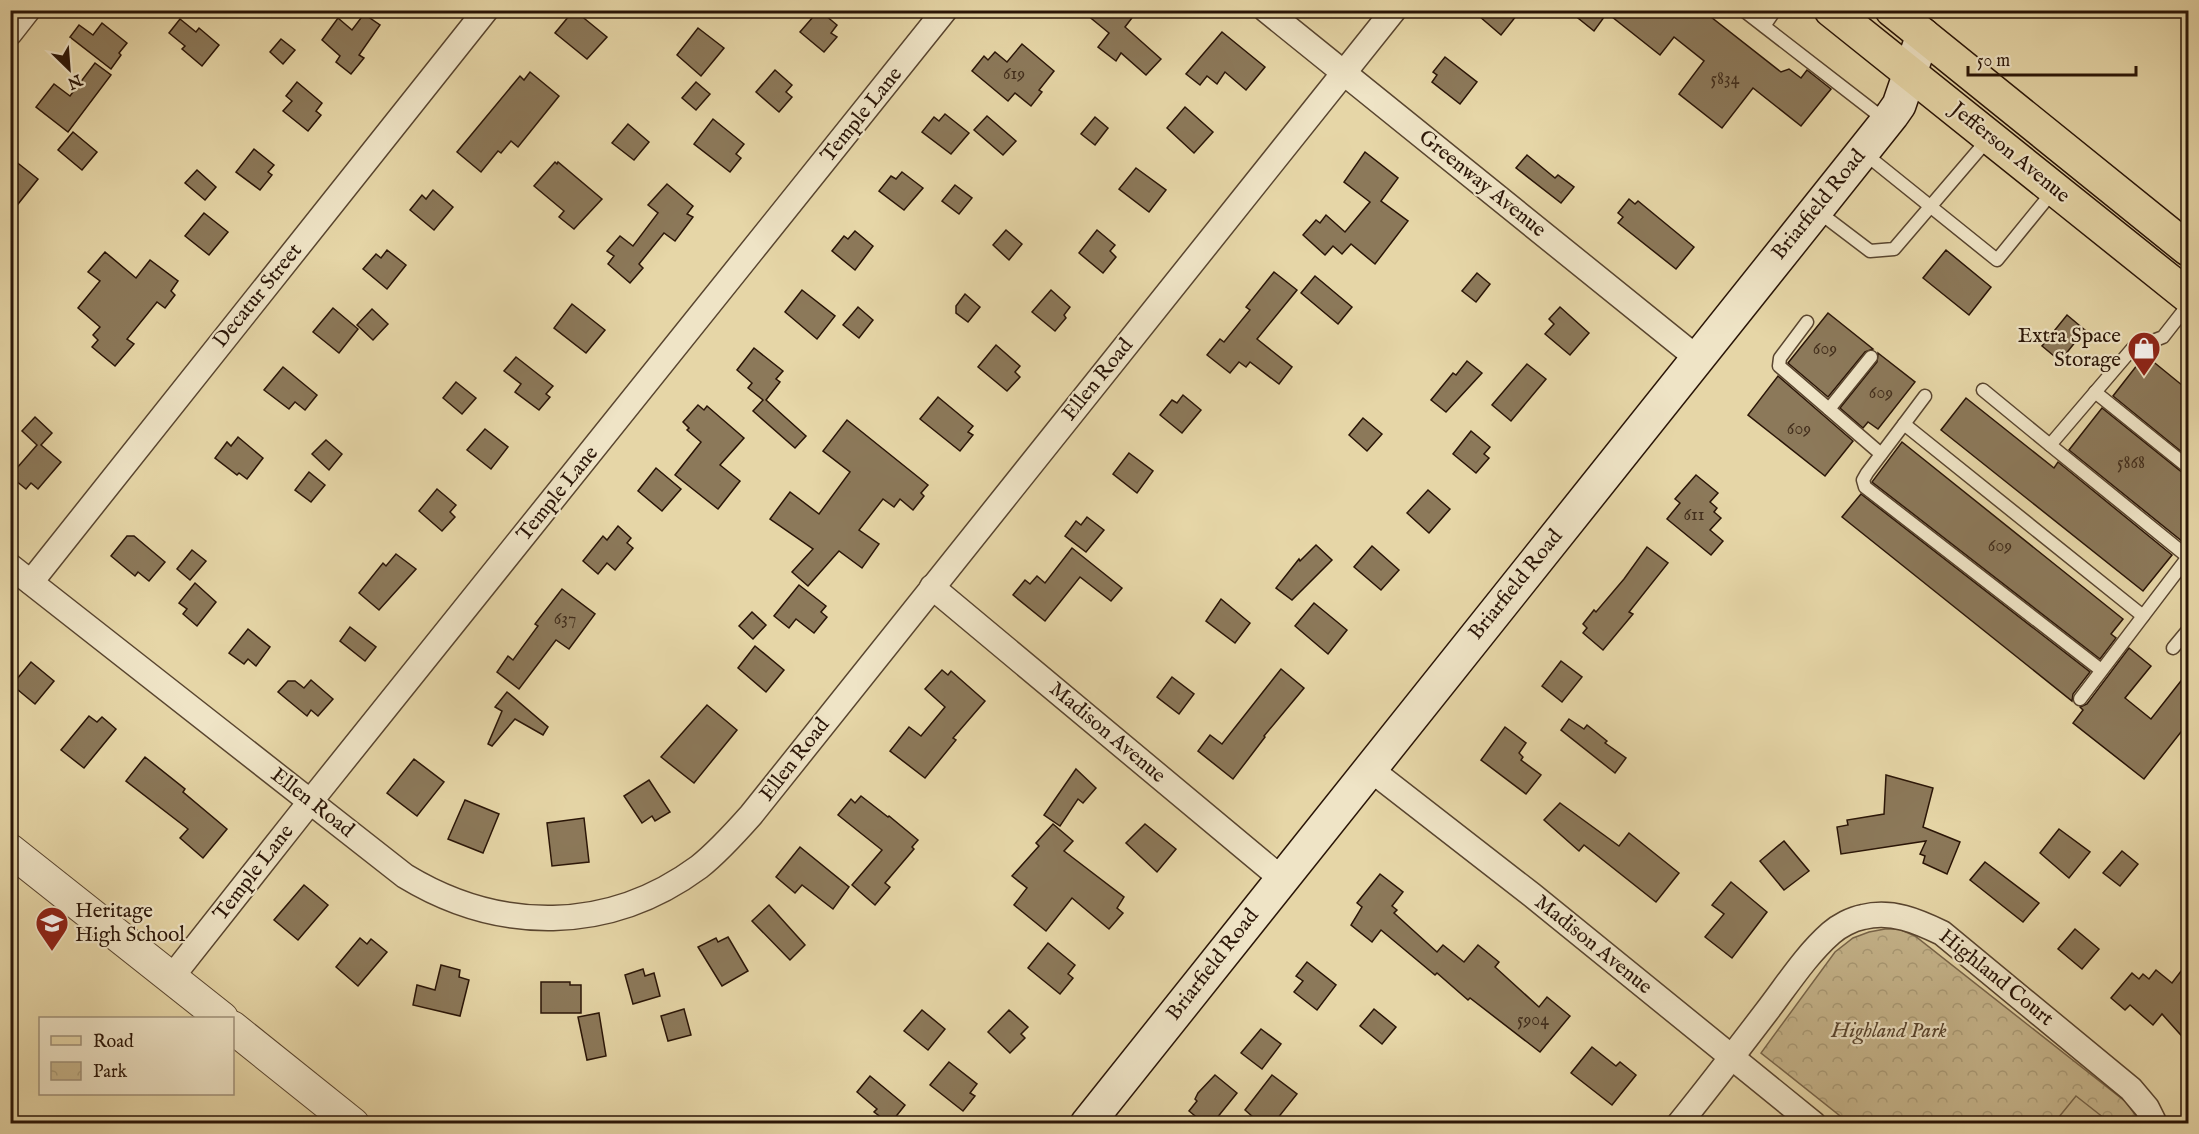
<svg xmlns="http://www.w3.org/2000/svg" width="2199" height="1134" viewBox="0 0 2199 1134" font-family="'IM FELL English',serif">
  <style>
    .park { fill: url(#park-crowns); stroke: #78654a; stroke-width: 1.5 }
    .pitch { fill: #c6b58c; stroke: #78654a; stroke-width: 1.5 }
    .building { fill: #8c795a; stroke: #2a1507; stroke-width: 1.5 }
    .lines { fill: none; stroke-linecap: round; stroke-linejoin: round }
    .service-casing { stroke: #59452f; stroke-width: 15 }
    .minor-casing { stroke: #59452f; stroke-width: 27 }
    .tertiary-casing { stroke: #59452f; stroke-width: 34 }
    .secondary-casing { stroke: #2a1507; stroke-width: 36 }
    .primary-casing { stroke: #2a1507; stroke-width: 36 }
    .service { stroke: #efe4c6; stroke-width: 12 }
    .minor { stroke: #efe4c6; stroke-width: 24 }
    .tertiary { stroke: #efe4c6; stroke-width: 32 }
    .secondary { stroke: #efe4c6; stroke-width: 33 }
    .primary { stroke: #e6d6a7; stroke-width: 33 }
    .labels { text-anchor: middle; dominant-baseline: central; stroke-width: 4.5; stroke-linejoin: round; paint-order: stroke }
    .number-label { font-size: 18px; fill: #422e1c }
    .street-label { font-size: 21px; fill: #2a1507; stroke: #efe4c6 }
    .poi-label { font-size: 21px; fill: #2a1507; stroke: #efe4c6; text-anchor: end }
    .park-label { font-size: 21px; font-style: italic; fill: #59452f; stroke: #efe4c6 }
  </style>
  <defs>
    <pattern id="park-crowns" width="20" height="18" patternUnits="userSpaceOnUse" patternTransform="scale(1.5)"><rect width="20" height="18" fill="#c6b58c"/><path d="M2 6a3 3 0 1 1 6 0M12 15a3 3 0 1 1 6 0" fill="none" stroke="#aa9b77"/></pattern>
  </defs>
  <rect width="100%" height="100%" fill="#e6d6a7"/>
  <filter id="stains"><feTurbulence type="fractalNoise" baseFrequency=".00333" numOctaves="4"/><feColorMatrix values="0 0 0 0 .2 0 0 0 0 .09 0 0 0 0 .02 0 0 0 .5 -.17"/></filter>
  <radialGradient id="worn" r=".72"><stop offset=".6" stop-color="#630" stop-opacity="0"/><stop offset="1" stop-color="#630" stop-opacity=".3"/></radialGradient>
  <polygon class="park" points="1885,929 1899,929 1915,936 2126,1102 2141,1123 1849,1123 1761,1053 1835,952 1853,938 1869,932"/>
  <polygon class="pitch" points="2076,1096 2104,1118 2099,1123 2054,1123"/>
  <g class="building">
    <polygon points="574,10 607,37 587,59 555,33"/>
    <polygon points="819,10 837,25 831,33 837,37 824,52 800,32"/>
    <polygon points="1081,10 1138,10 1125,27 1161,59 1146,75 1121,53 1116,61 1098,47 1109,33"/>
    <polygon points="1472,10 1521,10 1501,35"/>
    <polygon points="1568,10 1702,10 1781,72 1789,69 1801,78 1807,70 1831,89 1801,126 1753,88 1722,128 1679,94 1704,61 1674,37 1660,55 1607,13 1594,31"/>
    <polygon points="364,14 380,25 359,55 364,58 351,74 336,62 340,56 322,40 338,18 352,30"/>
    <polygon points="180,19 196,32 199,28 219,45 202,66 182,49 185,46 169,33"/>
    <polygon points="102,23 127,43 119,53 121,55 111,69 70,37 79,25 93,35"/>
    <polygon points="698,28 724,48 701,76 677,55"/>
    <polygon points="1222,32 1265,67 1246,90 1225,72 1217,84 1207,76 1200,85 1186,74"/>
    <polygon points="281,39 295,50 283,64 270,52"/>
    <polygon points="1022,44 1054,71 1039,90 1042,92 1031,106 1015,93 1008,101 972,71 984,56 988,60 995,52 1007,62"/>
    <polygon points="1445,57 1477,82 1460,104 1432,82 1437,75 1433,72"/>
    <polygon points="95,63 111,75 68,132 36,107 54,84 70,96"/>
    <polygon points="775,70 792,85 786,92 792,97 779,112 756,92"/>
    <polygon points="530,72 559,96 518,147 511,141 501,153 498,151 481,172 457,152 520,76 524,80"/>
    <polygon points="297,82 322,103 316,111 321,115 308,131 283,111 292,101 286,96"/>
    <polygon points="696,82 710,94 696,110 682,98"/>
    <polygon points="1185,107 1213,132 1194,153 1167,128"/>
    <polygon points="945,114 969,133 951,154 922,132 934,117 939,121"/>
    <polygon points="987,116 1016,141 1003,155 974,130"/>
    <polygon points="1095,117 1108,128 1095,145 1081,134"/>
    <polygon points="713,119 744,144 736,154 741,158 730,172 694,144"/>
    <polygon points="628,124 649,142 634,160 612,143"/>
    <polygon points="73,132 97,152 82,170 58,150"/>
    <polygon points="254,149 274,165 268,172 272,175 260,190 236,172"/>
    <polygon points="1365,152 1398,178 1381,201 1408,221 1375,264 1351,244 1342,254 1333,246 1325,255 1303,235 1316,220 1320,223 1326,215 1345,232 1370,202 1344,182"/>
    <polygon points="1527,155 1555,178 1558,175 1574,187 1561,203 1516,168"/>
    <polygon points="10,157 38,179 10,214"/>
    <polygon points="555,162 557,164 558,162 602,199 574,229 559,217 564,211 534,186"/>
    <polygon points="1136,168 1166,190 1149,212 1119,189"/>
    <polygon points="197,170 216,187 205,200 185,183"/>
    <polygon points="902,172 923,188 904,210 879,191 891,176 896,179"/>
    <polygon points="667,184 693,206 687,214 693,217 675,241 664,233 639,264 643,268 630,283 608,264 614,256 607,251 620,236 633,246 658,213 648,205"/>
    <polygon points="955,185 972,198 959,214 942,201"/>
    <polygon points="433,190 453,207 434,230 410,210 422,195 426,199"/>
    <polygon points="1629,199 1635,204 1638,201 1694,247 1676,269 1618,223 1623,217 1618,213"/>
    <polygon points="204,213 228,232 209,255 185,236"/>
    <polygon points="1006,230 1022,244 1009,260 993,245"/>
    <polygon points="1097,230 1115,245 1110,251 1116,257 1103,273 1079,253"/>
    <polygon points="855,231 873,246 855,270 832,251 844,236 848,239"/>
    <polygon points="387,250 406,265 387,289 363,269 376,254 381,258"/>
    <polygon points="1946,250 1991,287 1969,315 1923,278"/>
    <polygon points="105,252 136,278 150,260 178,281 171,291 175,295 165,308 157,302 127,339 134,344 115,366 92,347 98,340 93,335 100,327 78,308 100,281 88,272"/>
    <polygon points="1274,272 1297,290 1257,339 1292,367 1279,384 1250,362 1246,367 1239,362 1230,373 1207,355 1220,339 1224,342 1250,310 1246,307"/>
    <polygon points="1477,273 1490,284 1476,302 1462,291"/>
    <polygon points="1315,276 1352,307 1338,324 1301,293"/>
    <polygon points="802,290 835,316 817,339 785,312"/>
    <polygon points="1051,290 1070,307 1064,315 1066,318 1055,331 1032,312"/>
    <polygon points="965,294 980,307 968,322 956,313 956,306"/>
    <polygon points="572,304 605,330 586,353 554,328"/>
    <polygon points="858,307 873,320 859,338 843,325"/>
    <polygon points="1560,307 1589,333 1570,355 1545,334 1554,324 1549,319"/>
    <polygon points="333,308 358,329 339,353 313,332"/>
    <polygon points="372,309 388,324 373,340 357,325"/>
    <polygon points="1828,313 1873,349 1865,352 1828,397 1788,363"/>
    <polygon points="2067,315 2085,330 2060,361 2042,346"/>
    <polygon points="996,345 1020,366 1015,372 1020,377 1007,391 978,367"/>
    <polygon points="754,348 783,371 776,379 780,382 766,400 806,436 795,448 753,411 763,400 748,388 752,383 737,370"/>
    <polygon points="1878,353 1915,382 1878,429 1868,422 1863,428 1840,408 1877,362"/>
    <polygon points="2145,355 2188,390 2188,457 2113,396"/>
    <polygon points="516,357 553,386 546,394 550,397 539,410 515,392 521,384 504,371"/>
    <polygon points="1467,361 1482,373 1446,412 1431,400 1453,373 1456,375"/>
    <polygon points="1527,364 1546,379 1511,421 1492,405"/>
    <polygon points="283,367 317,395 305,410 295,402 289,409 264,390"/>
    <polygon points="1778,376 1853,441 1825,476 1748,415"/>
    <polygon points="456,382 476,398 462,414 443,398"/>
    <polygon points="1183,395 1201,410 1182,433 1160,415 1172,400 1177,403"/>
    <polygon points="938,397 973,426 968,432 973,435 960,451 920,419"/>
    <polygon points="1966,398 2054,468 2058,462 2172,555 2143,591 1941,430"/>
    <polygon points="698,405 704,410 707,406 744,438 720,465 740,481 718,509 675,475 701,442 687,430 689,428 683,422"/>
    <polygon points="2102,408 2183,473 2188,475 2188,535 2183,542 2069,450"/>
    <polygon points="35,417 52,433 41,445 61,462 38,489 31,483 26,489 10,476 37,445 22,431"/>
    <polygon points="1363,418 1382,434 1367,451 1349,435"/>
    <polygon points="847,420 928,485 921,493 924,496 913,510 900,499 894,507 883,499 859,530 879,544 862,568 839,551 808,586 792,572 813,549 770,519 790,492 819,514 850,472 823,451"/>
    <polygon points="485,429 508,447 491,469 467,450"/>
    <polygon points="1471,431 1490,447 1484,454 1489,458 1476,473 1453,454"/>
    <polygon points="238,437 263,458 247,479 239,473 237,475 215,458 227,442 231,446"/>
    <polygon points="326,440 342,454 329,470 312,454"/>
    <polygon points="1902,442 2123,619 2111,634 2116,638 2100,659 1872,482"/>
    <polygon points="1129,453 1153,471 1137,493 1113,474"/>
    <polygon points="656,468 681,489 662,511 638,491"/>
    <polygon points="309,472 325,485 311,502 295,490"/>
    <polygon points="1696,475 1718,493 1710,502 1717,508 1714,512 1721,518 1710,530 1723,541 1711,555 1667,519 1680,503 1675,499"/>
    <polygon points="437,489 456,505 450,512 455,517 442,531 419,511"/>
    <polygon points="1428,490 1450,509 1429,533 1407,513"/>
    <polygon points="1861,494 2090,672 2073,694 2072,701 1842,517"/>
    <polygon points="1087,517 1104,530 1086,552 1065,536 1076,521 1081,525"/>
    <polygon points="618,526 631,538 627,543 633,548 615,570 607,563 598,574 583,561 603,536 607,540"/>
    <polygon points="127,536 134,536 165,562 149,581 138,572 135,576 111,556"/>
    <polygon points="1316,545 1332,560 1292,600 1276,588 1299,559 1300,561"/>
    <polygon points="1372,546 1399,570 1381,590 1354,567"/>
    <polygon points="1647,547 1668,563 1629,612 1633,614 1603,650 1583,633 1587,628 1583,624 1594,610 1596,612 1624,579"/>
    <polygon points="1072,548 1122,588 1111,601 1080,577 1045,621 1013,595 1025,580 1030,584 1037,576 1045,583"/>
    <polygon points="192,550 206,561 190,580 177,569"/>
    <polygon points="396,554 416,569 379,610 359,593 383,563 386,566"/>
    <polygon points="195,583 216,602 197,626 183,614 187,609 179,603"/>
    <polygon points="799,585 826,606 821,612 827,617 814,633 796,619 789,628 774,616"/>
    <polygon points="562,589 595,614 569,649 556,640 519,689 497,672 508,656 513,660 538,626 535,624"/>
    <polygon points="1221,599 1250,623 1235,643 1206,621"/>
    <polygon points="1314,603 1347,630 1328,654 1295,626"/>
    <polygon points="752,612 766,625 753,639 739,626"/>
    <polygon points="350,627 376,647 365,661 340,641"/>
    <polygon points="248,629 270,647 256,666 248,659 244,664 229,653"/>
    <polygon points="755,646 784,670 766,692 738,668"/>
    <polygon points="2129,648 2151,666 2125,698 2151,719 2188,672 2188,723 2144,779 2073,723 2083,710 2080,707 2087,704"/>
    <polygon points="1561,661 1582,677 1562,702 1542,686"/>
    <polygon points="31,662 54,681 35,704 12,685"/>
    <polygon points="1281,669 1304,688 1264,736 1265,737 1233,779 1198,751 1210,735 1222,744"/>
    <polygon points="942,670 948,675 951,671 985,701 953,738 956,740 925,778 890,751 909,727 921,736 945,707 925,689"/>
    <polygon points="1172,677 1194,694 1179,714 1157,697"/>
    <polygon points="311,680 333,699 318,716 311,710 307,716 278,692 288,681 295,681 304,688"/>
    <polygon points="507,692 548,727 543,735 515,719 492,746 488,744 502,711 495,707"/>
    <polygon points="707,705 737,730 694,783 661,757"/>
    <polygon points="89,716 97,722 102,717 116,729 84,768 61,750"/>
    <polygon points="1569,719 1584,729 1587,725 1607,741 1605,743 1626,758 1615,773 1561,730"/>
    <polygon points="1505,727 1526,743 1519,753 1523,757 1521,760 1541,775 1526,794 1481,760"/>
    <polygon points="145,757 185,789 183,792 227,829 203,858 180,838 188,829 126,781"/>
    <polygon points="414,759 444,782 417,816 387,793"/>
    <polygon points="1076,769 1096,788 1083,803 1078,799 1060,826 1044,815"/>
    <polygon points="1886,775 1933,788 1923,827 1960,842 1947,874 1923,863 1925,856 1920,854 1926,841 1841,854 1837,827 1848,825 1847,820 1884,814"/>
    <polygon points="649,780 670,812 655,821 652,816 642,823 624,796"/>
    <polygon points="861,796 888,817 889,816 918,840 912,847 914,849 885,883 890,887 875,905 852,885 882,850 838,815 851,799 855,803"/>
    <polygon points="465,800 499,814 483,853 448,839"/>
    <polygon points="1560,803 1619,846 1629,833 1679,873 1656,902 1584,845 1579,851 1544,820"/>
    <polygon points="584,818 589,862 552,866 547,823"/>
    <polygon points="1053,824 1073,841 1064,851 1124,897 1117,908 1123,913 1109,929 1072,898 1046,931 1014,905 1027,888 1012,876 1039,846 1036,843"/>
    <polygon points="1145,824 1176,849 1157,872 1126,843"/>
    <polygon points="2059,829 2090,852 2069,878 2040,853"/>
    <polygon points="1784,841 1809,871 1784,890 1760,861"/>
    <polygon points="800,847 849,887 833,909 802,885 795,893 776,877"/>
    <polygon points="2122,851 2138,864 2120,886 2103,873"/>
    <polygon points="1985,862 2039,903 2023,922 1970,880"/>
    <polygon points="1380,874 1403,892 1392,906 1397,910 1394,913 1437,952 1443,945 1464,962 1478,945 1499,962 1495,967 1539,1007 1547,997 1570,1016 1540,1052 1470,998 1468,1000 1437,973 1435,975 1381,930 1372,942 1351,925 1362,907 1357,903"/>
    <polygon points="1731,882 1767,912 1732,958 1705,937 1724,914 1712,905"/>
    <polygon points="304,885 328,905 298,940 274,920"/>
    <polygon points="769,905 805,945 790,960 752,921"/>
    <polygon points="2075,929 2099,949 2082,969 2058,949"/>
    <polygon points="728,937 748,971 722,986 698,947 716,938 718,942"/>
    <polygon points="360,938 367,944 371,939 387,952 358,986 336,967"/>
    <polygon points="1048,943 1075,965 1068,974 1073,978 1060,994 1028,968"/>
    <polygon points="1307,962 1336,985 1317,1010 1294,992 1303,981 1296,976"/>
    <polygon points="2188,962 2188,1043 2162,1014 2153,1025 2130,1005 2125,1010 2111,998 2132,973 2139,979 2143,974 2149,979 2156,970 2172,983"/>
    <polygon points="441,965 460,970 459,977 469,980 460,1016 413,1005 417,985 435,990"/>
    <polygon points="643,969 645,976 654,973 660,996 633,1004 625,975"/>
    <polygon points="541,982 570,982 570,985 581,985 581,1013 541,1013"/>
    <polygon points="684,1009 691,1035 668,1041 661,1016"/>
    <polygon points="1374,1009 1396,1027 1382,1044 1360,1026"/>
    <polygon points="922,1010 945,1029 928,1050 904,1031"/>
    <polygon points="1009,1010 1028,1027 1021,1034 1025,1038 1010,1053 988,1032"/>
    <polygon points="599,1013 606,1056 587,1060 578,1017"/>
    <polygon points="1261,1029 1281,1044 1262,1069 1241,1053"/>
    <polygon points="1592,1047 1616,1066 1620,1062 1636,1075 1612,1105 1571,1073"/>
    <polygon points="949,1062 977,1084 970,1093 975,1096 963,1111 930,1085"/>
    <polygon points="1215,1075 1237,1093 1212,1124 1205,1124 1189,1111 1197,1101 1195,1099 1198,1093"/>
    <polygon points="1272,1075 1297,1094 1273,1124 1261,1124 1245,1110"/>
    <polygon points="870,1076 905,1105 890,1124 874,1112 877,1109 857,1092"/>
  </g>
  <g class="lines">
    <defs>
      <g id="service">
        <polyline points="1743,10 1885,120"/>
        <polyline points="1764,26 1775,10"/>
        <polyline points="1864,153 1997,260 2054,190"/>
        <polyline points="1816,210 1870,251 1894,249 1989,138"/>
        <polyline points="2188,305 2163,337 2132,349 2050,445 2188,557"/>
        <polyline points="1807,322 1780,358 1779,366 1881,454"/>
        <polyline points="1983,390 2050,445"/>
        <polyline points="2095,392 2188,467"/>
        <polyline points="1829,409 1871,357"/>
        <polyline points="1904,424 1925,396"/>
        <polyline points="2173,648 2188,630"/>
        <polyline points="2101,670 1865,487 1863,480 1867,473 1904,424 2143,616"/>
        <polyline points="2080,699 2188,557"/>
      </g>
      <g id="minor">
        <polyline points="1266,10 1697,358"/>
        <polyline points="10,33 28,10"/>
        <path d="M10 566 405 876C499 933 608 934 699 867 718 852 735 833 751 815L1394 10"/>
        <polyline points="31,582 486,10"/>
        <polyline points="932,587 1282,879"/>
        <polyline points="1370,769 1532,895 1814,1124"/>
        <polyline points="171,978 310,802 945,10"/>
        <path d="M1679 1124C1709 1087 1738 1049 1767 1011 1787 985 1806 955 1831 933 1839 926 1852 919 1863 917 1892 910 1917 921 1942 933L2131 1089 2147 1108 2155 1124"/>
      </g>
      <g id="tertiary">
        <polyline points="10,850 222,1018"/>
        <polyline points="232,1027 353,1124"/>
      </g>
      <polyline id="secondary" points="1087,1124 1892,115 1899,105 1923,35"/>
      <g id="primary">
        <polyline points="1831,10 2188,296"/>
        <polyline points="1892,10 2188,249"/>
      </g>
    </defs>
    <use href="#service" class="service-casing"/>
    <use href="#minor" class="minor-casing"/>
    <use href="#tertiary" class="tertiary-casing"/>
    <use href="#secondary" class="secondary-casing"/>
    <use href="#primary" class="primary-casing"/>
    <use href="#service" class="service"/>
    <use href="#minor" class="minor"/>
    <use href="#tertiary" class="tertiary"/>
    <use href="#secondary" class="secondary"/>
    <use href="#primary" class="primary"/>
  </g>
  <defs>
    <symbol id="shop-pin" viewBox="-11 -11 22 30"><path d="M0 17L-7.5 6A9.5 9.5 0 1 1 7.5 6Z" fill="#8f2418" stroke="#efe4c6"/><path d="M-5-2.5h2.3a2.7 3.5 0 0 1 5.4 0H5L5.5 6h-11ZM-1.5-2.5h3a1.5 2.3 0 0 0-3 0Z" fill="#fff"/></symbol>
    <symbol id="school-pin" viewBox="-11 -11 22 30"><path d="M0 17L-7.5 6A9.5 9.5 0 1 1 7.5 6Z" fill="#8f2418" stroke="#efe4c6"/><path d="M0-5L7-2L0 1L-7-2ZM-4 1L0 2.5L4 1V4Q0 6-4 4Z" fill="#fff"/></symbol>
  </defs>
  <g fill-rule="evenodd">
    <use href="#shop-pin" x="2125" y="329" width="38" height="52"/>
    <use href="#school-pin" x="33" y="904" width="38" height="52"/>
  </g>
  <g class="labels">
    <g class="number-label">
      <text x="1014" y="74">619</text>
      <text x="1725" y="79">5834</text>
      <text x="1825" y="349">609</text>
      <text x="1881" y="393">609</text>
      <text x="1799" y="429">609</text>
      <text x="2131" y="463">5868</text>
      <text x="1694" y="515">611</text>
      <text x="2000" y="546">609</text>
      <text x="565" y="619">637</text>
      <text x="1533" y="1020">5904</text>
    </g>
    <g class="street-label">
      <text transform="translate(862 115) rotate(-51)">Temple Lane</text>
      <text transform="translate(2010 153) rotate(39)">Jefferson Avenue</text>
      <text transform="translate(1482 184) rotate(39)">Greenway Avenue</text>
      <text transform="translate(1819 205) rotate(-51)">Briarfield Road</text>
      <text transform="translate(258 296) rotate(-51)">Decatur Street</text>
      <text transform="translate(1098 380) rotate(-51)">Ellen Road</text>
      <text transform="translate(558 494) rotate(-51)">Temple Lane</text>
      <text transform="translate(1516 585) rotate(-51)">Briarfield Road</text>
      <text transform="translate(1107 733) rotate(40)">Madison Avenue</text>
      <text transform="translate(795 760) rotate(-52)">Ellen Road</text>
      <text transform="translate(312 803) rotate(38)">Ellen Road</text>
      <text transform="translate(254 873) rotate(-52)">Temple Lane</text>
      <text transform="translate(1593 945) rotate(39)">Madison Avenue</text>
      <text transform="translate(1213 965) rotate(-52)">Briarfield Road</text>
      <text transform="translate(1996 978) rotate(39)">Highland Court</text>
    </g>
    <g class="poi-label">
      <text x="2121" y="336">Extra Space<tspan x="2121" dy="24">Storage</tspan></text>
      <text x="75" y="911" text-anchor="start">Heritage<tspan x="75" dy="24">High School</tspan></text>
    </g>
    <g class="park-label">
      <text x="1889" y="1031">Highland Park</text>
    </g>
  </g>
  <rect width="2199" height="1134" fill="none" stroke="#e6d6a7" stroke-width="36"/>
  <rect x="12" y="12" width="2175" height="1110" fill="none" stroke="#2a1507" stroke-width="3"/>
  <rect x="18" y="18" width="2163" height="1098" fill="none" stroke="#2a1507" stroke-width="1.5"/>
  <rect x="39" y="1017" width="195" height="78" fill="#efe4c6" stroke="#a0917a" stroke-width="1.5"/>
  <rect x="51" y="1036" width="30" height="9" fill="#e6d6a7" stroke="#a0917a" stroke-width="1.5"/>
  <text x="93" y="1047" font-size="18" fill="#2a1507">Road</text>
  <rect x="51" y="1062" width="30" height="18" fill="url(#park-crowns)" stroke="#a0917a" stroke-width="1.5"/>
  <text x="93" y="1077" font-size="18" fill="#2a1507">Park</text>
  <g transform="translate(69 69) rotate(155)" stroke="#efe4c6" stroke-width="4.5" paint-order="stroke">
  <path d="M0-4.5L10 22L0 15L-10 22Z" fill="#2a1507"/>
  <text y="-9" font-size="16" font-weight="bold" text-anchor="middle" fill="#2a1507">N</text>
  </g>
  <path d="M1968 66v9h168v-9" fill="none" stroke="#2a1507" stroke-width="3"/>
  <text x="1977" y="66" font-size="18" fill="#2a1507" stroke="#efe4c6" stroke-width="4.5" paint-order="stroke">50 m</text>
  <rect width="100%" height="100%" filter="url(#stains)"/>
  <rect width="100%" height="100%" fill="url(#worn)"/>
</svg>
